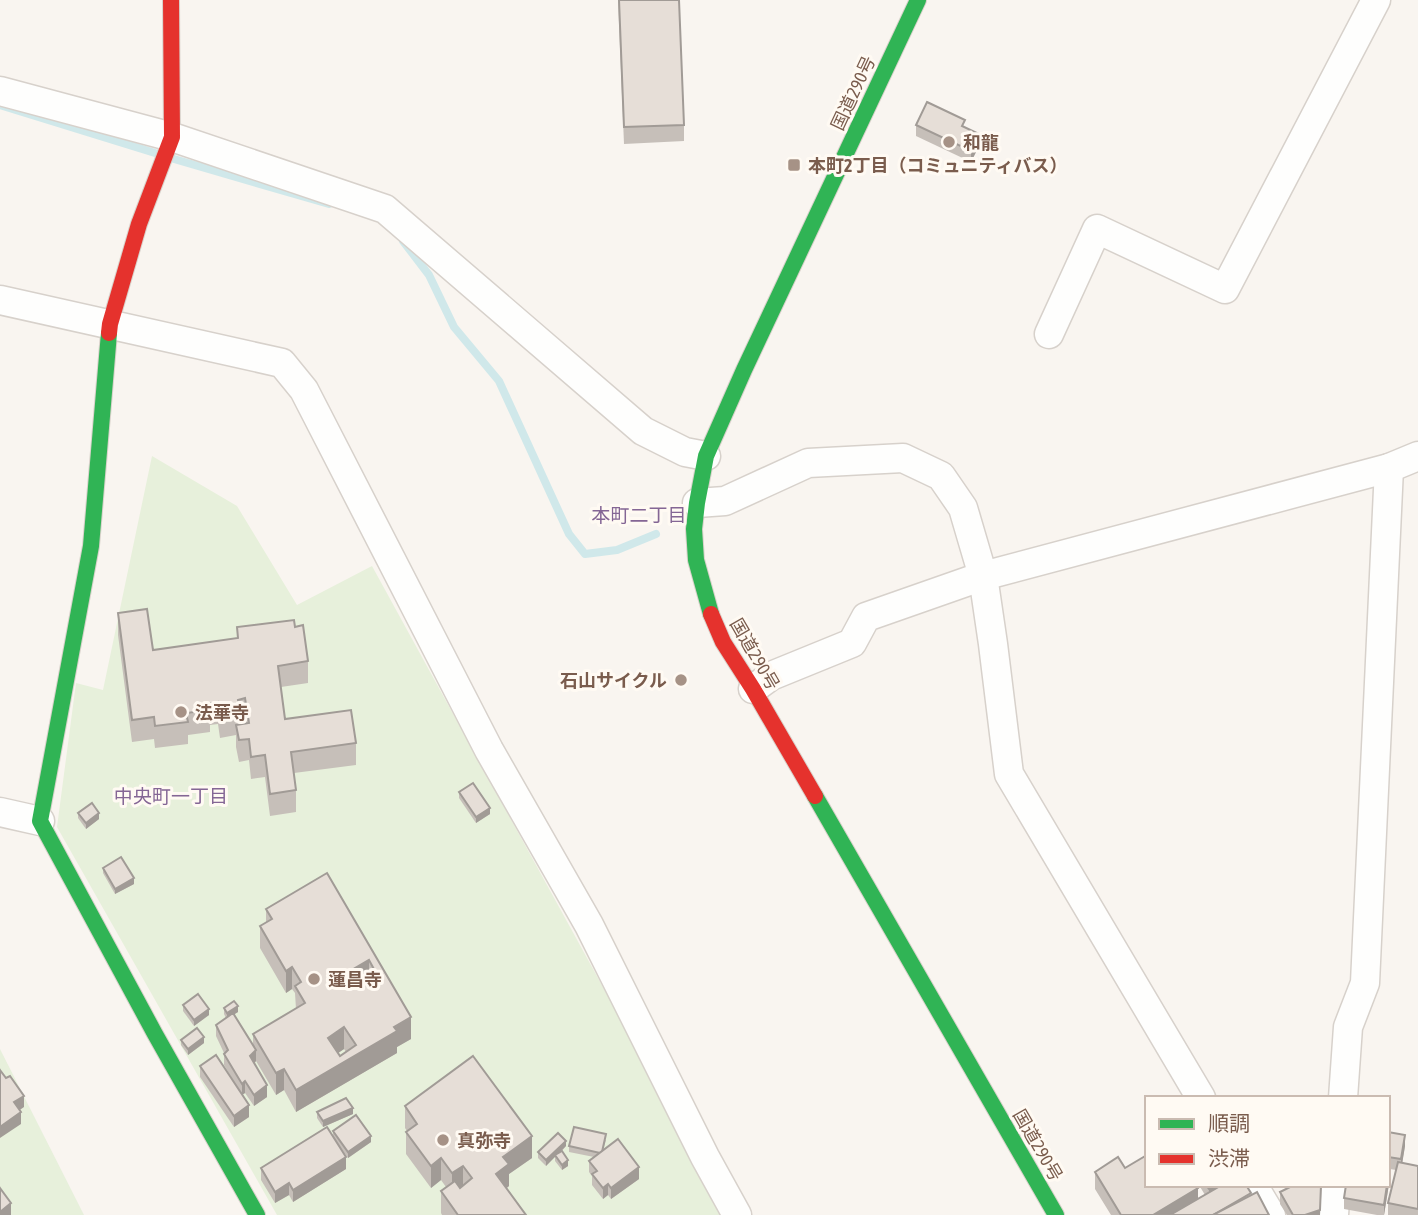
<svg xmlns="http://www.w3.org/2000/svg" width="1418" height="1215" viewBox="0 0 1418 1215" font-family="'Asap Condensed','Noto Sans JP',sans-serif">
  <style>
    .green { fill: #e7f0db }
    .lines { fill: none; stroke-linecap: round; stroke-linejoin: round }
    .stream { stroke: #d0e8ea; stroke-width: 8 }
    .street-casing { stroke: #d7d1cb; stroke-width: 31 }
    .fast-casing { stroke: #d9d2cb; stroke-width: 18 }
    .jam-casing { stroke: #d9d2cb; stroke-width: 18 }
    .street { stroke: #fefefd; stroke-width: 28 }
    .fast { stroke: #30b455; stroke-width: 16 }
    .jam { stroke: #e5322d; stroke-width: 16 }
    .wall { fill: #c6bfb9; fill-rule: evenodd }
    .shaded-wall { fill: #a19b96 }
    .building { fill: #e6ded7; stroke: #a19b96; stroke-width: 2; fill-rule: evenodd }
    .poi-dot { fill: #a69286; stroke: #fffaf3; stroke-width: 2.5 }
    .labels { text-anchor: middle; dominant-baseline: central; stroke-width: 6; stroke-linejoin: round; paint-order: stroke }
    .street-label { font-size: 18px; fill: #7a5c4d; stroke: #fffaf3 }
    .poi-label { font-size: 18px; font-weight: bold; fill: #7a5c4d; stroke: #fffaf3; text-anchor: start }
    .neighbourhood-label { font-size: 19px; fill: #846695; stroke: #fffaf3 }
  </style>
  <rect width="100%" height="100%" fill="#f9f5f0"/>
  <g class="green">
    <polygon points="152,456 237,506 297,605 372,566 728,1215 277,1215 57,827 76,683 103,690"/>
    <polygon points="0,1049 84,1215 0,1215"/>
  </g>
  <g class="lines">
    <g class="stream">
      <polyline points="0,105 155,153"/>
      <polyline points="174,159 329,204"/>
      <polyline points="403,241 429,275 454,327 499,381 569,534 585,554 617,550 656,534"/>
    </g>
    <defs>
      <g id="street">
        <polyline points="0,91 172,137 385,209 643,431 685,452 706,456"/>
        <polyline points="0,300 282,363 304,390 489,750 589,925 705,1157 737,1215"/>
        <polyline points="1049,334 1097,229 1225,289 1376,0"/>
        <polyline points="697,503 725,501 808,463 903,458 941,476 963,508 983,576 993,644 1009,774 1201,1098"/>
        <polyline points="753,689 771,676 852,643 866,617 983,576 1389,468 1418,456"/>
        <polyline points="0,812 40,821"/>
        <polyline points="1343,1098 1348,1027 1365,983 1389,468"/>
        <polyline points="1253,1185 1271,1215"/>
        <polyline points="1334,1215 1336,1185"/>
      </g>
      <g id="fast">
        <polyline points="109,333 91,546 40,821 155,1034 257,1215"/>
        <polyline points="711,614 696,560 694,529 697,503 706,456 744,370 918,0"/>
        <polyline points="815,796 1056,1215"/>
      </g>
      <g id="jam">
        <polyline points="109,333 110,324 139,224 172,137 171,0"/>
        <polyline points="711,614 723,642 753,689 815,796"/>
      </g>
    </defs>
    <use href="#street" class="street-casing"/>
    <use href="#fast" class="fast-casing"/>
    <use href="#jam" class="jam-casing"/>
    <use href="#street" class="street"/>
    <use href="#fast" class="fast"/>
    <use href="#jam" class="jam"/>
  </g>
  <g class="wall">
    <polygon points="618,0 684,125 684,141 624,144"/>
    <polygon points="916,125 965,128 979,146 971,162 916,136"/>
    <path d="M118 613 153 650 237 638V627H295L308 661V683L281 687 285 719 356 743V765L294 773 296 790V812L270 816 265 777 251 779 249 760 239 762 236 747V735L220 738 218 724 210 725V732L188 735V744L155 748 154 739 132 742 118 635ZM245 720 246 724 240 725V721Z"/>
    <polygon points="459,792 490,814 476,823 459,798"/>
    <polygon points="78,813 99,819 86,829 78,818"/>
    <polygon points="103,868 134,884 115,894 103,873"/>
    <path d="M327 873 411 1039 397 1047V1053L296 1112 284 1090 276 1095 256 1061 254 1064 267 1097 254 1106 245 1093 242 1095 224 1065V1053L216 1036V1025L226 1018 224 1014V1008L238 1012 234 1014 253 1045V1034L296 1009 295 993 292 989 286 993 260 948V926L266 922V909ZM344 1049 346 1052 340 1056 338 1053Z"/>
    <polygon points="183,1005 209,1015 194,1026 183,1011"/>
    <polygon points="181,1040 204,1043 188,1055 181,1045"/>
    <polygon points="200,1066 249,1117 234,1127 200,1077"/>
    <polygon points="405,1106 532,1158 509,1174 509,1186 507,1188 526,1215 442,1215 441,1213 441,1191 446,1187 441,1180 431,1188 406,1154 406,1132 407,1131 405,1128"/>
    <polygon points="317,1112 353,1114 323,1127 317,1118"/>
    <polygon points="333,1131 371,1142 348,1158 333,1137"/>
    <polygon points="1388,1132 1405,1146 1402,1163 1418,1166 1418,1215 1388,1215 1388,1203 1396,1170 1390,1169 1390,1178 1384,1215 1377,1215 1344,1209 1344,1198 1388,1185"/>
    <polygon points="606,1140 603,1150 639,1179 611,1199 608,1195 603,1199 592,1185 592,1176 589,1172 589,1161 594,1157 569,1152 569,1146"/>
    <polygon points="566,1146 561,1152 568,1166 562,1170 555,1161 555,1156 546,1166 538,1158 538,1152"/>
    <polygon points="261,1168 346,1169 293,1202 289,1195 275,1203 261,1180"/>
    <polygon points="1125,1168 1198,1199 1205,1195 1199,1185 1246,1185 1251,1195 1269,1215 1111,1215 1095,1189 1095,1172"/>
    <polygon points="1280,1192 1320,1215 1287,1215 1280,1204"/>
  </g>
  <g class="shaded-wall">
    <polygon points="979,134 979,146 971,162 971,151"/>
    <polygon points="490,808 490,814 476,823 476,817"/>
    <polygon points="99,813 99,819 86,829 86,823"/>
    <polygon points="134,878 134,884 115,894 115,889"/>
    <polygon points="369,960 369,982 343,997 343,975"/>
    <polygon points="292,967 292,989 286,993 286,971"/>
    <polygon points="238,1006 238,1012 227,1019 227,1013"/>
    <polygon points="209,1009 209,1015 194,1026 194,1020"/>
    <polygon points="411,1017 411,1039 397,1047 397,1053 296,1112 296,1090"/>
    <polygon points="344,1027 344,1049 328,1060 328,1038"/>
    <polygon points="204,1037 204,1043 188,1055 188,1049"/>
    <polygon points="256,1050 256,1061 250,1068 250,1056"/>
    <polygon points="284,1069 284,1090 276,1095 276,1073"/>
    <polygon points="245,1081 245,1093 242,1095 242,1084"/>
    <polygon points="267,1085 267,1097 254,1106 254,1095"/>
    <polygon points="24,1096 24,1107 14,1114 14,1102"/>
    <polygon points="249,1105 249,1117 234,1127 234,1116"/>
    <polygon points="353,1108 353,1114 323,1127 323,1121"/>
    <polygon points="21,1112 21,1124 0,1138 0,1127"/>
    <polygon points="1405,1135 1405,1146 1401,1171 1401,1159"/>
    <polygon points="371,1136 371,1142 348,1158 348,1152"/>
    <polygon points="532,1136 532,1158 509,1174 509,1186 496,1196 496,1174 503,1157"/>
    <polygon points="566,1141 566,1146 546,1166 546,1160"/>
    <polygon points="346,1157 346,1169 293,1202 293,1190"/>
    <polygon points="441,1158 441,1180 431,1188 431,1166"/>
    <polygon points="568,1160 568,1166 562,1170 562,1165"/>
    <polygon points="463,1166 463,1187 452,1195 452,1173"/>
    <polygon points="1390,1166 1390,1178 1384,1215 1384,1205 1387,1185 1388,1185"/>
    <polygon points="639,1167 639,1179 611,1199 611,1188"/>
    <polygon points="289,1183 289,1195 275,1203 275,1192"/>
    <polygon points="608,1184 608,1195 603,1199 603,1188"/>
    <polygon points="1215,1185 1233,1185 1209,1201 1209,1189"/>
    <polygon points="1321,1185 1320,1215 1305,1215"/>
    <polygon points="1198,1188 1198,1205 1181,1215 1153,1215"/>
    <polygon points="11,1203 11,1215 0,1215 0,1212"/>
  </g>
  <g class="building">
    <polygon points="619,0 679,0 684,125 624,127"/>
    <polygon points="927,102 965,120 962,126 979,134 971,151 916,125"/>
    <polygon points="147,609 153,650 238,638 237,627 294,620 295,627 303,625 308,661 278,666 285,719 351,710 356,743 291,752 296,790 270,794 265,755 251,757 249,739 239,740 236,725 249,723 245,698 238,700 240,713 220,716 218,702 209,704 210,710 186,713 188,722 155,726 154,717 132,720 118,613"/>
    <polygon points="473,783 490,808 476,817 459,792"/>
    <polygon points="92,803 99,813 86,823 78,813"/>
    <polygon points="121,857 134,878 115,889 103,868"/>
    <path d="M327 873 411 1017 394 1027 397 1031 296 1090 284 1069 276 1073 253 1034 305 1003 295 986 301 982 292 967 286 971 260 926 272 919 266 909ZM369 960 376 973 351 988 343 975ZM344 1027 356 1045 340 1056 328 1038Z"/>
    <polygon points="198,994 209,1009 194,1020 183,1005"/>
    <polygon points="234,1001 238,1006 227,1013 224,1008"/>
    <polygon points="233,1013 256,1050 250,1056 267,1085 254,1095 245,1081 242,1084 224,1054 228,1050 216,1025"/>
    <polygon points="197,1028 204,1037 188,1049 181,1040"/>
    <polygon points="216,1055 249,1105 234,1116 200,1066"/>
    <polygon points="473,1056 532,1136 503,1157 509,1164 496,1174 526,1215 458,1215 441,1191 455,1181 460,1188 472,1178 463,1166 452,1173 441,1158 431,1166 406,1132 417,1124 405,1106"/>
    <polygon points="0,1070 6,1078 10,1076 24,1096 14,1102 21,1112 0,1127"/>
    <polygon points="346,1098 353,1108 323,1121 317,1112"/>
    <polygon points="356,1115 371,1136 348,1152 333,1131"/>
    <polygon points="327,1127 346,1157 293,1190 289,1183 275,1192 261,1168"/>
    <polygon points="574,1127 606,1134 602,1152 600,1153 569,1146"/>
    <polygon points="1388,1132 1405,1135 1401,1159 1388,1157"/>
    <polygon points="558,1133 566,1141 546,1160 538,1152"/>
    <polygon points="618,1139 639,1167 611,1188 608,1184 603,1188 592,1174 597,1171 589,1161"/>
    <polygon points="562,1151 568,1160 562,1165 555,1155"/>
    <polygon points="1147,1155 1147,1185 1197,1185 1198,1188 1153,1215 1121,1215 1095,1172 1118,1157 1125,1168"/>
    <polygon points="1398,1162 1418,1166 1418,1209 1388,1203"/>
    <polygon points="1206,1185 1215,1185 1209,1189"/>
    <polygon points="1222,1185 1246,1185 1251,1193 1213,1215 1170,1215"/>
    <polygon points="1294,1185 1321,1185 1320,1210 1305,1215 1293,1215 1280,1192"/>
    <polygon points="1346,1185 1387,1185 1384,1205 1344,1198"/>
    <polygon points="0,1188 11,1203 0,1212"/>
    <polygon points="1257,1192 1269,1215 1213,1215"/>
  </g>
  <g class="poi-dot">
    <circle cx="949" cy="142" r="7"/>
    <rect x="787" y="158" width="14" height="14" rx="3.5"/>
    <circle cx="681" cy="680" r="7"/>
    <circle cx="181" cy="712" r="7"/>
    <circle cx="314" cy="979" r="7"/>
    <circle cx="443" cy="1140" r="7"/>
  </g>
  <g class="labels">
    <g class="street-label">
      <text transform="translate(853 93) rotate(-65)">国道290号</text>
      <text transform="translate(755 654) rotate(60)">国道290号</text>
      <text transform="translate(1038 1145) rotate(60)">国道290号</text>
    </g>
    <g class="poi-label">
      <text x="963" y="142">和龍</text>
      <text x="808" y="165">本町2丁目（コミュニティバス）</text>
      <text x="667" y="680" text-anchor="end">石山サイクル</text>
      <text x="195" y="712">法華寺</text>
      <text x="328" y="979">蓮昌寺</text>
      <text x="457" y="1140">真弥寺</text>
    </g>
    <g class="neighbourhood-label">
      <text x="639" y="515">本町二丁目</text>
      <text x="171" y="796">中央町一丁目</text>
    </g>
  </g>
  <rect x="1145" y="1096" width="245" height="91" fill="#fffaf3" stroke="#cabbb1" stroke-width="2"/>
  <rect x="1159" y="1119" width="35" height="10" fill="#30b455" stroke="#cabbb1" stroke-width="2"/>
  <text x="1208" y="1131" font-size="21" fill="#7a5c4d">順調</text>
  <rect x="1159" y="1154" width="35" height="10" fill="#e5322d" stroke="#cabbb1" stroke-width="2"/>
  <text x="1208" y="1166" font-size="21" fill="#7a5c4d">渋滞</text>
</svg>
